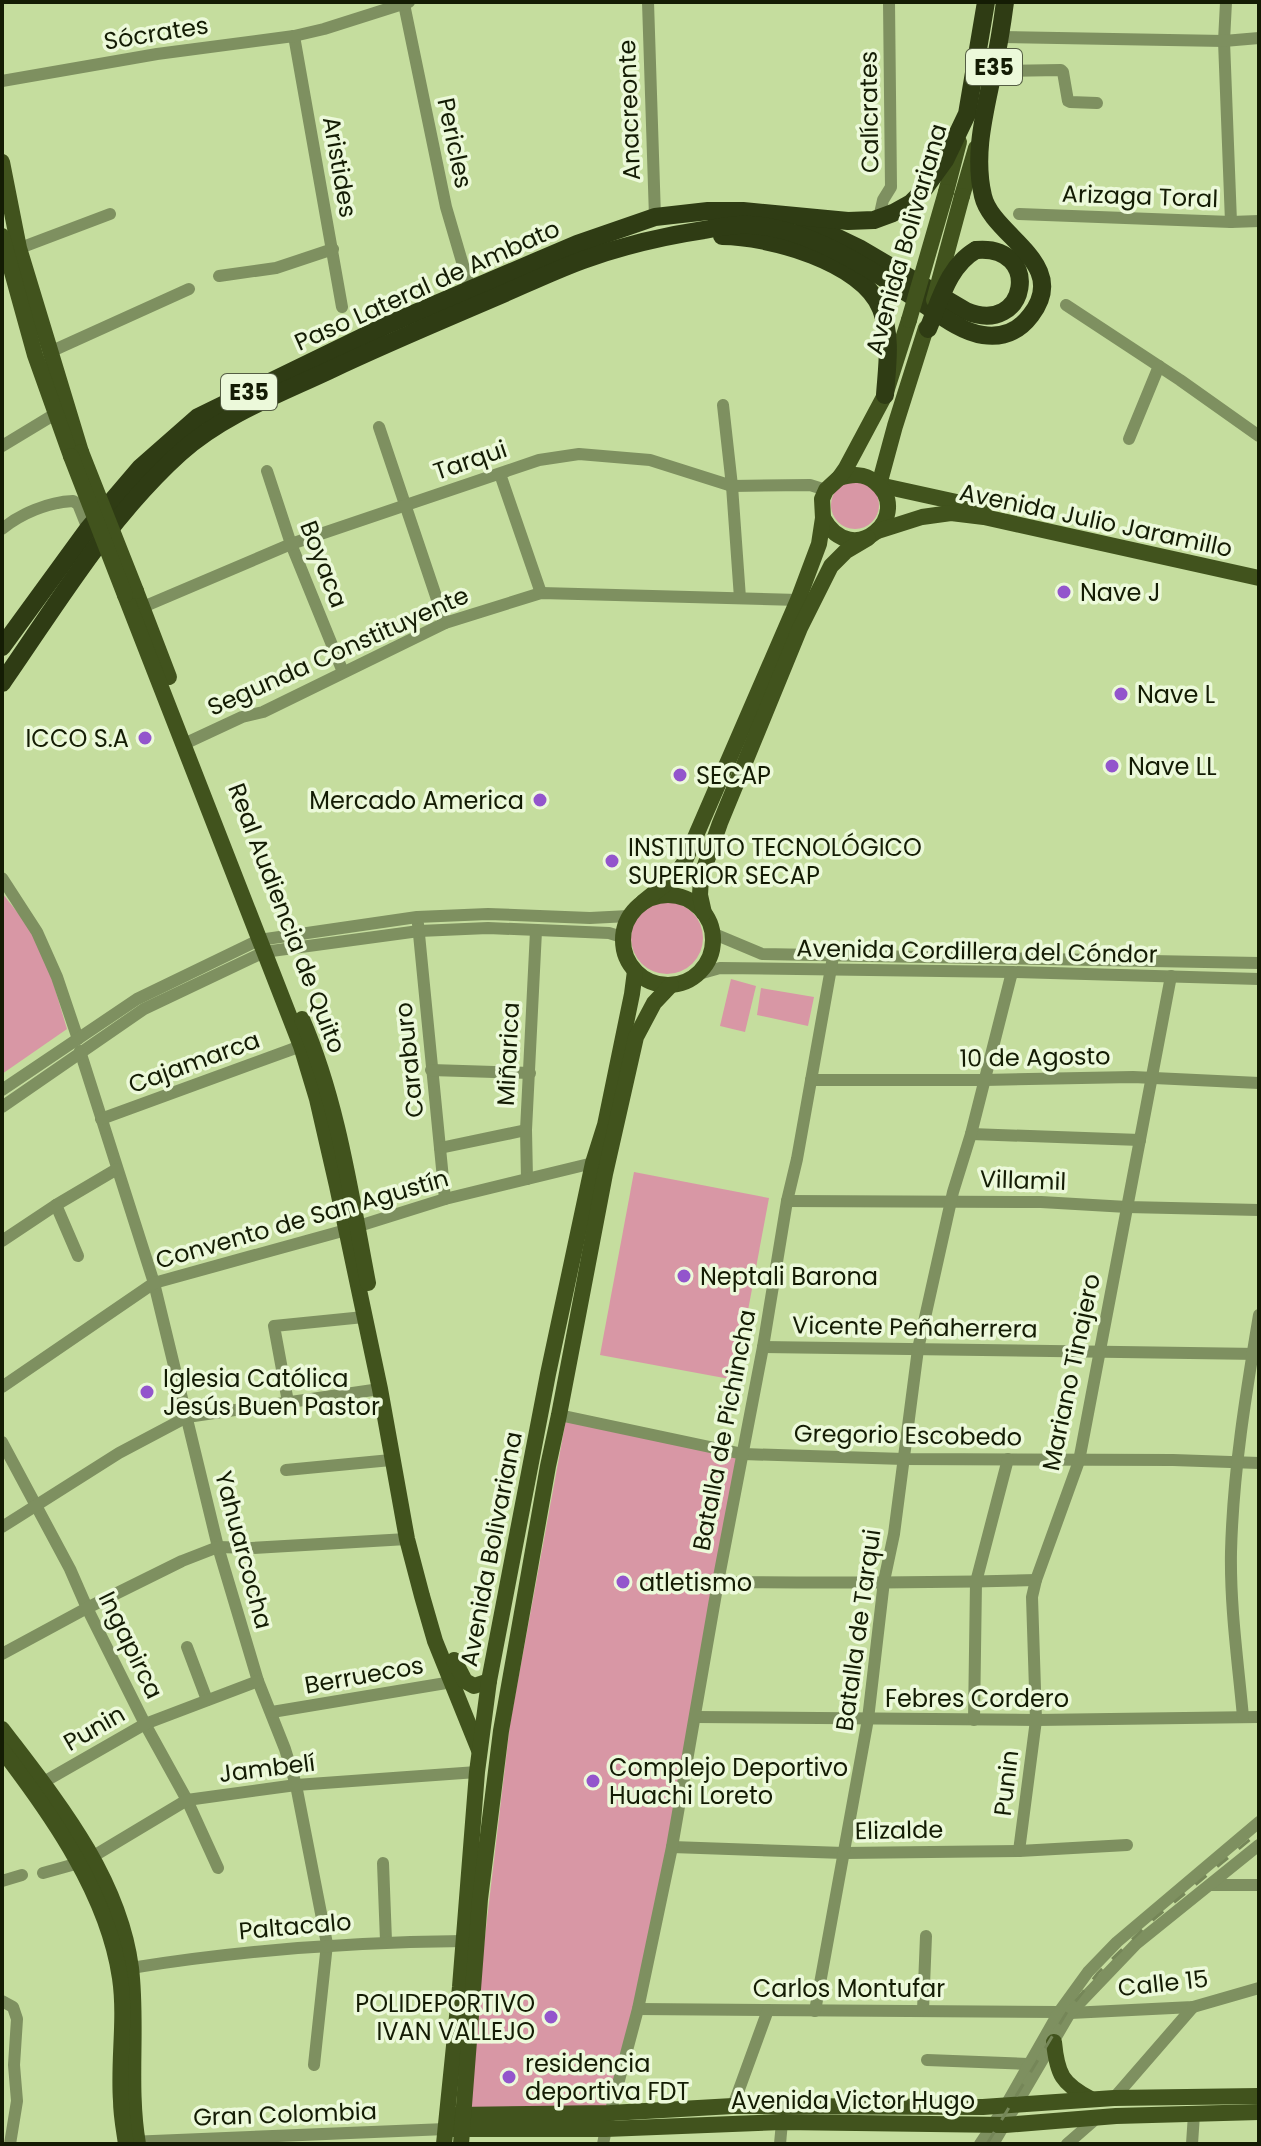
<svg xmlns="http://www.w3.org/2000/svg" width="1261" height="2146" viewBox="0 0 1261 2146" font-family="Poppins,sans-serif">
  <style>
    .green { fill: #d897a5 }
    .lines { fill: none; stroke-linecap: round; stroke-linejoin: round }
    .minor { stroke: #7e9060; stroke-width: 12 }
    .major { stroke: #41531d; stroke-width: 16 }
    .highway { stroke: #2f3c14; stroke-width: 18 }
    .rail { stroke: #758658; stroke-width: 3; stroke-dasharray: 14 14; stroke-linecap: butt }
    .major-bridge { stroke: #41531d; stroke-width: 16 }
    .highway-bridge { stroke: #2f3c14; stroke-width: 18 }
    .poi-dot { fill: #9355cc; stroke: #ecf9da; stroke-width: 3 }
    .labels { text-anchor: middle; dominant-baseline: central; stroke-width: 7; stroke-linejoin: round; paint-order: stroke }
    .shield { fill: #ecf9da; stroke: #555e44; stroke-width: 2 }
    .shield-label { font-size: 22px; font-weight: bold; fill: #141c04 }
    .street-label { font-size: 24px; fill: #141c04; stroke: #ecf9da }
    .poi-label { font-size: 24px; fill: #141c04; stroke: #ecf9da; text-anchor: start }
  </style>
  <rect width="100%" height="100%" fill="#c5dd9e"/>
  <g class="green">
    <circle cx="855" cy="505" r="24"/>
    <polygon points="2,893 41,942 67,1029 2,1074"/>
    <circle cx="667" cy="938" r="36"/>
    <polygon points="731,979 756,986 745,1032 720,1026"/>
    <polygon points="761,988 814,997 808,1026 757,1015"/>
    <polygon points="634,1172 769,1198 735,1380 600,1355"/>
    <polygon points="567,1414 744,1455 696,1717 610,2113 464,2115 510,1724"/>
  </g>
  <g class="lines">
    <g class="minor">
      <polyline points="648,2 655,217"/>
      <polyline points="1226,2 1224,41 1231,222"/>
      <polyline points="404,4 446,207 470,289"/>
      <polyline points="294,36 342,307"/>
      <polyline points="999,37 1224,41 1259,38"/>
      <polyline points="993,71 1061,70 1063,72 1068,101 1070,102 1097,103"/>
      <polyline points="2,81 157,54 294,36 324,29 409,2"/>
      <polyline points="1019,214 1231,222 1259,221"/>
      <polyline points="879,218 883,200 891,187 889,2"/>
      <polyline points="12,251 110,214"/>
      <polyline points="219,276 276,268 333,249"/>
      <polyline points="1066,305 1180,380 1259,436"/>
      <polyline points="52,351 189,289"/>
      <polyline points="723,405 732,486 740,598"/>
      <polyline points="379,427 445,623"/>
      <polyline points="1129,439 1159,366"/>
      <polyline points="2,446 60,411"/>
      <polyline points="267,471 291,544 343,672"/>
      <polyline points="500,474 541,593"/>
      <path d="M2 529C20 514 48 502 73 501L78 504 88 529"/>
      <polyline points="143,607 291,544 539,460 579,454 650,460 732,486 810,485 826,490"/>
      <polyline points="184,744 242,717 263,712 445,623 541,593 798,600"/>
      <polyline points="2,878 37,932 57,977 78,1039"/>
      <polyline points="418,924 445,1199"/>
      <polyline points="712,933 762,954 1259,963"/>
      <polyline points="695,975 720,968 1012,972 1259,979"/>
      <polyline points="80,1051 154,1283 218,1547 258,1681 285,1749 296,1785 327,1944 314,2065"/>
      <polyline points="431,1070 530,1073"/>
      <polyline points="811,1080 984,1080 1133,1077 1259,1083"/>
      <polyline points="2,1090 137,999 259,940 417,917 488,914 590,918 629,916"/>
      <polyline points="2,1107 144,1009 264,952 419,931 488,928 609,933 622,937"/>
      <polyline points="101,1119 301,1046"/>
      <polyline points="971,1134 1140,1140"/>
      <polyline points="440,1148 526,1130"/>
      <polyline points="527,1179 526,1130 536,931"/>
      <polyline points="787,1201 1041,1202 1127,1207 1259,1210"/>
      <polyline points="56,1205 78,1256"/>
      <polyline points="2,1241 56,1205 117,1169"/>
      <polyline points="763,1347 1259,1354"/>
      <polyline points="2,1387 154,1283 346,1230 445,1199 593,1163"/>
      <polyline points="288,1402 274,1326 364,1317"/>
      <polyline points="559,1415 743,1454 904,1459 1173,1460 1259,1463"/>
      <polyline points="2,1442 70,1569 87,1608 145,1724 187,1800 218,1868"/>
      <polyline points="286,1470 391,1460"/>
      <polyline points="2,1527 119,1453 187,1417 380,1389"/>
      <path d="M718 1582C824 1583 930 1583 1036 1580"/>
      <polyline points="187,1647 207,1700"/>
      <polyline points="2,1654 87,1608 182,1561 218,1547 252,1548 407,1539"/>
      <polyline points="272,1712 452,1682 457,1679"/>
      <polyline points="696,1717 1036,1720 1259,1717"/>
      <path d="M1243 1717C1238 1662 1230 1607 1231 1552 1233 1472 1246 1393 1259 1315"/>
      <polyline points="974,1720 976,1582 1008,1459"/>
      <polyline points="42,1783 145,1724 258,1681"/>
      <polyline points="672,1847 844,1853 1019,1851 1127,1845"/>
      <polyline points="1019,1851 1036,1720 1032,1597 1036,1580 1079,1461 1171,976"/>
      <polyline points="383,1863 386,1941"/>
      <polyline points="43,1873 79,1863 92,1857 187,1800 296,1785 477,1772"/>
      <polyline points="2,1881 22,1875"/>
      <polyline points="1211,1885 1259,1885"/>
      <path d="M131 1968C242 1950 351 1942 464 1941"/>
      <polyline points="2,2001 13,2007 17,2019 14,2065 17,2101 10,2144"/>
      <polyline points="638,2009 1059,2012"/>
      <polyline points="923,2010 926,1936"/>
      <polyline points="815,2011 868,1719 884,1581 894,1534 918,1349 953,1192 971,1134 1012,972"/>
      <polyline points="1070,2013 1193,2007 1259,1988"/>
      <polyline points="927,2060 1028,2064"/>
      <polyline points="1114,2098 1193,2007"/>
      <polyline points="733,2106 768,2010"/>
      <polyline points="129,2142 446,2129"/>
      <polyline points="603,2144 606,2129 638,2009 672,1847 718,1582 763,1347 787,1201 797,1159 833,957"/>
      <polyline points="780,2144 782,2122"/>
      <polyline points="980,2144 1006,2105 1059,2012 1088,1972 1117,1942 1259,1822"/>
      <polyline points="993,2144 1070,2013 1136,1944 1259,1845"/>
      <polyline points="1067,2144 1098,2117"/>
      <polyline points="1192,2144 1194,2114"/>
    </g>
    <g class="major">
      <polyline points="2,162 19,248 81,452"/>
      <polyline points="946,192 959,142"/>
      <polyline points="962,196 976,148"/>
      <polyline points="2,236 35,355 71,456"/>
      <polyline points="879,485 984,508"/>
      <polyline points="879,485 895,426 926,328"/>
      <path d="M823 518C853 572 915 514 875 482 864 473 852 474 839 478"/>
      <polyline points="878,531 922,517 951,513 984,517 1259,578"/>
      <polyline points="136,591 169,677"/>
      <polyline points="125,595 301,1046 317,1099 337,1186 380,1389 407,1539 422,1596 435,1641 479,1750"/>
      <circle cx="668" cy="940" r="45"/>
      <polyline points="643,902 674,877 684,863 798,600 819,544 823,518 822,499 826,490 839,478 846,468 885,395 909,320"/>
      <polyline points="704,913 700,895 701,877 720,823 800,628 831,566 846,551 868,538"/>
      <path d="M302 1019C338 1102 351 1195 368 1283"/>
      <polyline points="454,1660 465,1681 474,1686 489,1681"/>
      <path d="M2 1729C56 1800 119 1876 131 1968 138 2026 128 2086 138 2144"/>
      <path d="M2 1750C52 1815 108 1895 120 1978 126 2019 118 2060 121 2101 121 2115 124 2130 126 2144"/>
      <path d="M1054 2042C1057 2074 1062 2084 1091 2099"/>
      <polyline points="456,2115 610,2113 733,2106 983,2107 1114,2098 1259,2096"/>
      <polyline points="453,2129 606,2129 782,2122 1005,2125 1116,2116 1259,2112"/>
      <polyline points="444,2144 460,1987 477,1772 489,1681 548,1374 593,1163 605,1125 632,994 635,971"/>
      <polyline points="461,2144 480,1899 501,1731 548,1466 559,1415 605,1174 636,1037 654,1003 671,985"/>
    </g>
    <g class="highway">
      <path d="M805 222 859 248 966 311C1028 337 1043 244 976 250"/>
      <path d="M722 236C768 236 863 262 881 309 892 337 887 366 885 395"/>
      <polyline points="2,647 88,529 140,468 198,417 387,325 577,244 655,217 708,211 743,211 848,221 874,220 893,213 911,203 922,192 945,160 967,114 986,2"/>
      <path d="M2 683C57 604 108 518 180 453 222 415 279 394 330 370 385 344 440 321 496 297 524 285 553 271 583 260 622 246 663 236 704 230 720 227 735 224 751 225 810 228 873 271 921 302 939 314 961 332 983 335 1003 338 1019 331 1031 315 1071 263 992 236 983 196 973 154 985 112 993 72 998 49 1002 25 1005 2"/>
    </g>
    <polyline class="rail" points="987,2144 1067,2012 1098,1973 1148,1924 1259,1832"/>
    <g class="major-bridge">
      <polyline points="934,300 962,196"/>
      <polyline points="909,320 946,192"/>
      <polyline points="81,452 136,591"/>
      <polyline points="71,456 125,595"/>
    </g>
    <path class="highway-bridge" d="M928 329C940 301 948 266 976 250"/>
  </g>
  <g class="poi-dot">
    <circle cx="1064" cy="592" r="8"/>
    <circle cx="1121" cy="694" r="8"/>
    <circle cx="145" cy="738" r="8"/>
    <circle cx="1112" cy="766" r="8"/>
    <circle cx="680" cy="775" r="8"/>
    <circle cx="540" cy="800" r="8"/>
    <circle cx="612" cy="861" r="8"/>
    <circle cx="684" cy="1276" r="8"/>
    <circle cx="147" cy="1392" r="8"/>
    <circle cx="623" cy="1582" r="8"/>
    <circle cx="593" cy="1781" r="8"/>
    <circle cx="551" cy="2017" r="8"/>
    <circle cx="509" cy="2077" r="8"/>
  </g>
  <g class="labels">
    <g class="shield">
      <rect x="966" y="49" width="56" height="36" rx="6"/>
      <rect x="221" y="374" width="56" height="36" rx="6"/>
    </g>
    <g class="shield-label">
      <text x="994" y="67">E35</text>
      <text x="249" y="392">E35</text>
    </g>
    <g class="street-label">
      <text transform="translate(156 33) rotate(-9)">Sócrates</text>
      <text transform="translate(629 110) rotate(-92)">Anacreonte</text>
      <text transform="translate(869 112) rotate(-91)">Calícrates</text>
      <text transform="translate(455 143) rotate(78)">Pericles</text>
      <text transform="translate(340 167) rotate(80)">Aristides</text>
      <text transform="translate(1140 196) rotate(2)">Arizaga Toral</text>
      <text transform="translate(906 239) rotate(-74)">Avenida Bolivariana</text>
      <text transform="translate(427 285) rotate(-24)">Paso Lateral de Ambato</text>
      <text transform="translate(470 460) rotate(-19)">Tarqui</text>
      <text transform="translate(1096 520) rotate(12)">Avenida Julio Jaramillo</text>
      <text transform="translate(324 564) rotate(69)">Boyaca</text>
      <text transform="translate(338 651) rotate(-24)">Segunda Constituyente</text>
      <text transform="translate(287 918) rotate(69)">Real Audiencia de Quito</text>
      <text transform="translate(977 951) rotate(1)">Avenida Cordillera del Cóndor</text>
      <text transform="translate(508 1054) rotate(-87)">Miñarica</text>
      <text transform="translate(1035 1057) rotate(-1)">10 de Agosto</text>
      <text transform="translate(409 1060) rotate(-96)">Caraburo</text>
      <text transform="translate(194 1062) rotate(-20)">Cajamarca</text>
      <text transform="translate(1023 1180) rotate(2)">Villamil</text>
      <text transform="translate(302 1219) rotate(-16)">Convento de San Agustín</text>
      <text transform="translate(915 1327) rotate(1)">Vicente Peñaherrera</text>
      <text transform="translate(1071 1372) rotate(-78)">Mariano Tinajero</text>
      <text transform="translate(724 1430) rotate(-79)">Batalla de Pichincha</text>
      <text transform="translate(908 1435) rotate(1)">Gregorio Escobedo</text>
      <text transform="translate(491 1549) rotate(-79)">Avenida Bolivariana</text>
      <text transform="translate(244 1550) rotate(75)">Yahuarcocha</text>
      <text transform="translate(858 1630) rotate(-82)">Batalla de Tarqui</text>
      <text transform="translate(131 1645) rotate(64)">Ingapirca</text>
      <text transform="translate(364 1675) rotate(-10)">Berruecos</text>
      <text x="977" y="1698">Febres Cordero</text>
      <text transform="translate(94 1728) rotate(-30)">Punin</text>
      <text transform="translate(267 1768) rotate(-7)">Jambelí</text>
      <text transform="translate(1006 1783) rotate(-83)">Punin</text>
      <text transform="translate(899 1830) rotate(-1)">Elizalde</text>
      <text transform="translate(295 1926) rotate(-5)">Paltacalo</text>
      <text transform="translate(1163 1983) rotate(-6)">Calle 15</text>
      <text x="849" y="1988">Carlos Montufar</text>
      <text x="853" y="2100">Avenida Victor Hugo</text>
      <text transform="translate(285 2114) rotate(-2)">Gran Colombia</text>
    </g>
    <g class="poi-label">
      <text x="1080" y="592">Nave J</text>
      <text x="1137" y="694">Nave L</text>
      <text x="129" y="738" text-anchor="end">ICCO S.A</text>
      <text x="1128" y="766">Nave LL</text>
      <text x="696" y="775">SECAP</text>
      <text x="524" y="800" text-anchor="end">Mercado America</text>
      <text x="628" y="847">INSTITUTO TECNOLÓGICO<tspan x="628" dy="28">SUPERIOR SECAP</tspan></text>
      <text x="700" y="1276">Neptali Barona</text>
      <text x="163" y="1378">Iglesia Católica<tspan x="163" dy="28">Jesús Buen Pastor</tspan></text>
      <text x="639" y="1582">atletismo</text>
      <text x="609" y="1767">Complejo Deportivo<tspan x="609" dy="28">Huachi Loreto</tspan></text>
      <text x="535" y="2003" text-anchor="end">POLIDEPORTIVO<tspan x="535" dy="28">IVAN VALLEJO</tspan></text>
      <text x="525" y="2063">residencia<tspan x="525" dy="28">deportiva FDT</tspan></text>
    </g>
  </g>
  <rect width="1261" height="2146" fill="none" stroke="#141c04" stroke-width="8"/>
</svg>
